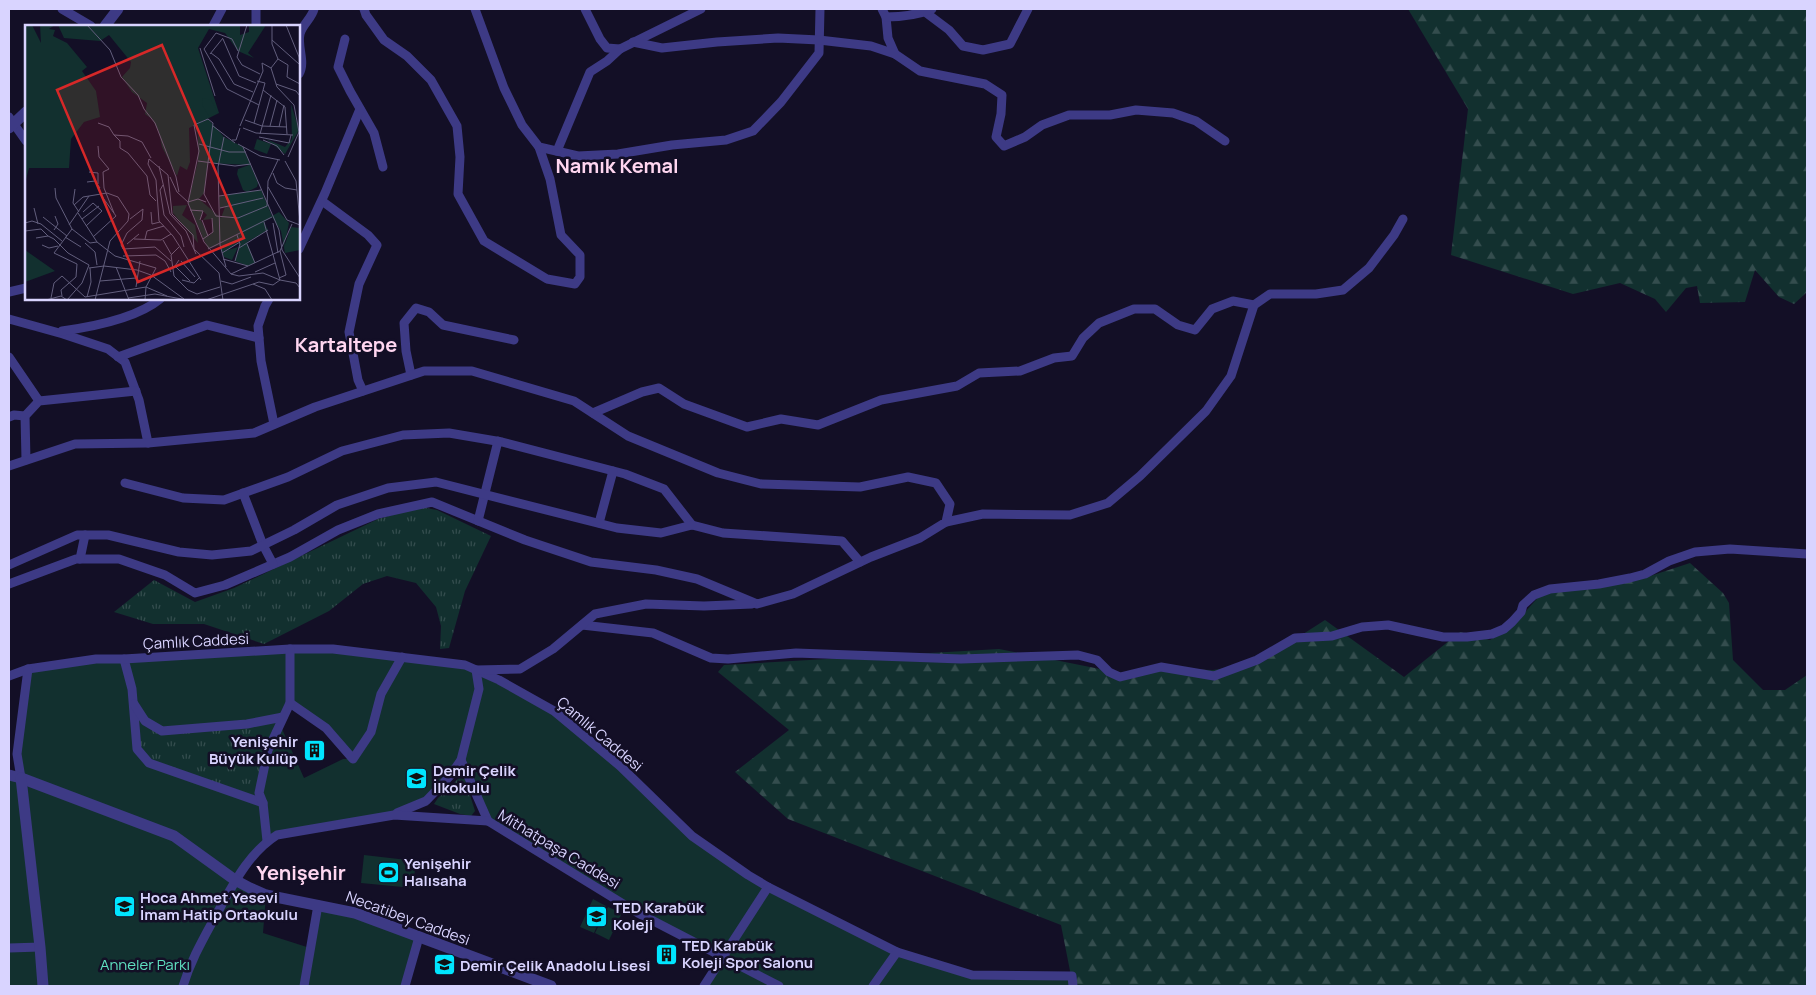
<svg xmlns="http://www.w3.org/2000/svg" width="1816" height="995" viewBox="0 0 1816 995" font-family="Manrope,sans-serif">
  <style>
    .grass { fill: url(#grass-tufts) }
    .forest { fill: url(#forest-firs) }
    .green { fill: #12302f; fill-rule: evenodd }
    .lines { fill: none; stroke-linecap: round; stroke-linejoin: round }
    .minor { stroke: #3d3a85; stroke-width: 9 }
    .tertiary { stroke: #3d3a85; stroke-width: 11 }
    .labels { text-anchor: middle; dominant-baseline: central; stroke-width: 5; stroke-linejoin: round; paint-order: stroke }
    .street-label { font-size: 15px; fill: #d9d4ff; stroke: #130f26 }
    .poi-label { font-size: 15px; font-weight: bold; fill: #d9d4ff; stroke: #130f26; text-anchor: start }
    .park-label { font-size: 15px; fill: #5fe0c0; stroke: #130f26 }
    .district-label { font-size: 20px; font-weight: bold; fill: #ffd6f0; stroke: #130f26 }
    .inset-road { fill: none; stroke: #625e7d; stroke-width: 1 }
    .view { fill: #d62828; fill-opacity: 0.15; stroke: #d62828; stroke-width: 2.5 }
    .inset-edge { fill: none; stroke: #d9d4ff; stroke-width: 2.5 }
  </style>
  <defs>
    <pattern id="grass-tufts" width="24" height="20" patternUnits="userSpaceOnUse" patternTransform="scale(1.25)"><rect width="24" height="20" fill="#12302f"/><path d="M3 7l-1-3M5 7V3M7 7l1-3M15 17l-1-3M17 17v-4M19 17l1-3" fill="none" stroke="#344d4e"/></pattern>
    <pattern id="forest-firs" width="22" height="20" patternUnits="userSpaceOnUse" patternTransform="scale(1.25)"><rect width="22" height="20" fill="#12302f"/><path d="M5 1l3.5 6h-7zM16 11l3.5 6h-7z" fill="#344d4e"/></pattern>
  </defs>
  <rect width="100%" height="100%" fill="#130f26"/>
  <g class="grass">
    <polygon points="420,507 437,510 491,536 465,591 449,648 440,649 441,626 436,607 416,583 387,576 363,584 329,611 264,644 204,624 153,624 114,612 154,580 195,602 234,588 378,519"/>
    <polygon points="135,706 283,717 263,803 149,763 137,749"/>
    <polygon points="459,778 465,779 475,811 471,816 460,814 434,804 438,798"/>
  </g>
  <g class="forest">
    <polygon points="1408,9 1807,9 1807,292 1794,304 1779,297 1755,270 1745,302 1700,303 1697,286 1686,288 1666,312 1655,299 1620,283 1573,294 1451,255 1468,109"/>
    <polygon points="1690,563 1723,593 1729,603 1733,660 1763,690 1785,690 1807,675 1807,986 1073,986 1061,925 788,819 735,772 789,730 718,672 724,665 999,649 1130,675 1172,669 1213,670 1258,663 1325,620 1404,677 1460,632 1490,640 1517,621 1542,593 1638,580"/>
  </g>
  <g class="green">
    <path d="M290 649 465 665 554 711 692 836 748 875 897 952 972 975 1072 976 1073 986H704L722 957 638 913 488 821 461 760 426 801 394 815 277 835 236 880 266 895 263 933 310 948 318 905 419 937 405 986H9V775L20 778 17 754 28 669 96 659ZM290 704 326 728 352 759H343L304 778 282 729 268 750 259 793 262 803 149 763 137 749 135 707 162 731 283 717Z"/>
    <polygon points="364,855 416,861 413,888 361,883"/>
    <polygon points="593,899 606,906 594,933 580,927"/>
    <polygon points="608,907 622,913 609,940 595,933"/>
  </g>
  <g class="lines">
    <g class="minor">
      <polyline points="62,9 91,26"/>
      <polyline points="364,9 366,15 384,40 407,56 431,80 457,126 460,157 458,194 484,241 547,279 575,284 580,277 580,255 561,235 550,179 539,147"/>
      <polyline points="475,9 504,88 522,125 539,147 578,156 618,154 672,145 726,140 753,131 781,102 819,53 820,9"/>
      <polyline points="585,9 600,39 607,48 620,49 701,9"/>
      <polyline points="882,9 886,17 888,38 895,54"/>
      <polyline points="925,12 949,30 963,46 983,50 1010,44 1028,9"/>
      <path d="M886 17C903 17 917 15 932 9"/>
      <polyline points="213,26 222,9"/>
      <polyline points="256,26 256,9"/>
      <polyline points="345,39 338,67 350,91 374,133 383,167"/>
      <polyline points="633,42 662,48 717,42 778,38 819,40 871,46 895,54 920,71 985,84 1002,95 1001,114 996,137 1004,146 1025,137 1042,125 1069,115 1110,115 1136,110 1173,113 1196,121 1225,141"/>
      <path d="M299 74C306 62 297 47 300 34 302 25 312 18 314 9"/>
      <polyline points="9,117 26,141"/>
      <polyline points="557,151 590,72 607,61 620,49"/>
      <polyline points="322,201 368,235 377,245 359,284 349,332 358,380 363,391"/>
      <polyline points="299,249 325,193 360,109"/>
      <polyline points="9,292 26,288"/>
      <polyline points="269,299 265,306 258,326 261,361 274,424"/>
      <polyline points="9,319 63,334 108,349 125,362 139,400 148,443"/>
      <path d="M62 331C91 327 137 318 160 299"/>
      <polyline points="9,357 39,401"/>
      <polyline points="118,357 207,325 259,338"/>
      <polyline points="411,375 406,351 404,323 416,308 429,312 443,325 514,340"/>
      <polyline points="593,413 642,392 659,388 684,404 747,427 781,419 818,425 881,400 957,386 979,373 1020,371 1054,358 1072,356 1083,338 1099,323 1134,309 1155,309 1178,325 1195,330 1212,309 1233,301 1254,305"/>
      <polyline points="9,417 14,415 25,416"/>
      <polyline points="26,460 25,416 39,401 136,391"/>
      <polyline points="9,466 75,444 148,443 254,433 315,407 424,371 472,371 574,401 628,436 718,473 761,484 860,487 908,477 936,483 950,504 946,522 920,538 871,557 793,594 757,604 697,579 656,570 591,562 525,540 432,502 378,514 338,530 290,557 225,585 195,593 165,575 119,559 76,559 9,584"/>
      <polyline points="125,483 183,498 224,500 288,477 342,451 403,435 449,433 502,442 625,474 664,489 692,525"/>
      <polyline points="243,493 263,545 273,564"/>
      <polyline points="478,521 498,441"/>
      <polyline points="946,522 983,514 1070,515 1108,503 1140,476 1206,411 1231,376 1254,305 1270,294 1316,294 1343,290 1369,268 1394,235 1403,219"/>
      <polyline points="599,523 613,471"/>
      <polyline points="80,559 85,535"/>
      <polyline points="9,565 77,535 108,535 179,552 212,555 251,551 294,530 337,505 388,488 436,482 617,528 661,533 692,525 723,533 842,541 860,562"/>
      <polyline points="582,625 653,633 711,658 728,659 796,653 961,659 1078,655 1097,660 1109,672 1120,677 1161,667 1214,676 1257,660 1295,638 1332,636 1362,627 1388,625 1443,637 1467,637 1492,634 1504,629 1512,622 1521,612 1523,605 1534,595 1550,589 1599,584 1630,578 1645,574 1669,561 1695,552 1730,549 1807,554"/>
      <polyline points="124,659 132,689 137,749 149,763 263,803"/>
      <polyline points="9,676 28,669 96,659 124,659 290,649 333,649 465,665 499,680 554,711 620,766 692,836 748,875 768,887 897,952 972,975 1072,976 1073,986"/>
      <polyline points="290,703 326,728 353,759 371,732 381,694 402,657"/>
      <polyline points="134,704 145,721 162,731 247,724 283,717"/>
      <polyline points="461,760 488,821"/>
      <polyline points="21,778 17,754 28,669"/>
      <polyline points="397,813 426,801 450,776 461,760 479,689 476,670 520,669 553,649 595,614 646,604 704,606 752,604"/>
      <polyline points="267,841 263,803 259,793 268,750 290,703 290,649"/>
      <polyline points="9,948 40,947"/>
      <path d="M183 986C191 960 202 941 215 917 232 887 247 854 277 835L394 815 488 821 638 913 779 986"/>
      <polyline points="304,986 318,905"/>
      <polyline points="405,986 419,937"/>
      <polyline points="704,986 768,887"/>
      <polyline points="873,986 897,952"/>
    </g>
    <g class="tertiary">
      <polyline points="105,26 118,9"/>
      <polyline points="9,128 26,112"/>
      <polyline points="9,775 21,778 174,836 235,880 250,888 266,895 355,913 551,986"/>
      <polyline points="21,778 40,947 43,986"/>
    </g>
  </g>
  <defs>
    <symbol id="building-square" viewBox="-11 -11 22 22"><rect x="-9" y="-9" width="18" height="18" rx="4" fill="#00e5ff" stroke="#130f26"/><path d="M-4-6H4V6H1V3H-1V6H-4ZM-2.5-4.3h1.7v1.8h-1.7ZM.8-4.3h1.7v1.8H.8ZM-2.5-1h1.7V.8h-1.7ZM.8-1h1.7V.8H.8Z" fill="#111"/></symbol>
    <symbol id="school-square" viewBox="-11 -11 22 22"><rect x="-9" y="-9" width="18" height="18" rx="4" fill="#00e5ff" stroke="#130f26"/><path d="M0-5L7-2L0 1L-7-2ZM-4 1L0 2.5L4 1V4Q0 6-4 4Z" fill="#111"/></symbol>
    <symbol id="stadium-square" viewBox="-11 -11 22 22"><rect x="-9" y="-9" width="18" height="18" rx="4" fill="#00e5ff" stroke="#130f26"/><path d="M0-5a6.5 5 0 1 0 0 10a6.5 5 0 1 0 0-10ZM-3.5-1.8h7v3.6h-7Z" fill="#111"/></symbol>
  </defs>
  <g fill-rule="evenodd">
    <use href="#building-square" x="302" y="738" width="25" height="25"/>
    <use href="#school-square" x="404" y="766" width="25" height="25"/>
    <use href="#stadium-square" x="376" y="860" width="25" height="25"/>
    <use href="#school-square" x="112" y="894" width="25" height="25"/>
    <use href="#school-square" x="584" y="904" width="25" height="25"/>
    <use href="#building-square" x="654" y="942" width="25" height="25"/>
    <use href="#school-square" x="432" y="952" width="25" height="25"/>
  </g>
  <g class="labels">
    <g class="street-label">
      <text transform="translate(196 641) rotate(-3)">Çamlık Caddesi</text>
      <text transform="translate(600 734) rotate(40)">Çamlık Caddesi</text>
      <text transform="translate(559 849) rotate(31)">Mithatpaşa Caddesi</text>
      <text transform="translate(408 918) rotate(20)">Necatibey Caddesi</text>
    </g>
    <g class="poi-label">
      <text x="298" y="741" text-anchor="end">Yenişehir<tspan x="298" dy="17">Büyük Kulüp</tspan></text>
      <text x="433" y="770">Demir Çelik<tspan x="433" dy="17">İlkokulu</tspan></text>
      <text x="404" y="863">Yenişehir<tspan x="404" dy="17">Halısaha</tspan></text>
      <text x="140" y="897">Hoca Ahmet Yesevi<tspan x="140" dy="17">İmam Hatip Ortaokulu</tspan></text>
      <text x="613" y="907">TED Karabük<tspan x="613" dy="17">Koleji</tspan></text>
      <text x="682" y="945">TED Karabük<tspan x="682" dy="17">Koleji Spor Salonu</tspan></text>
      <text x="460" y="965">Demir Çelik Anadolu Lisesi</text>
    </g>
    <g class="park-label">
      <text x="145" y="964">Anneler Parkı</text>
    </g>
    <g class="district-label">
      <text x="617" y="165">Namık Kemal</text>
      <text x="346" y="344">Kartaltepe</text>
      <text x="301" y="872">Yenişehir</text>
    </g>
  </g>
  <g transform="translate(25 25)">
    <rect width="275" height="275" fill="#130f26"/>
    <path d="M266 79 274 105 260 129 241 114 260 122 267 114ZM162 180 157 190 170 200 173 218 148 188V181Z" fill="#12302f"/>
    <path d="M0 0H7L16 18 15 0H30L24 4 30 5 28 11 42 18 62 42 57 46 71 66 75 92 59 97 46 114 44 143H4L0 158ZM33 0H215V10L224 7V0H241L223 28 229 33 213 26 200 8 184 4 173 23 194 88 164 103 165 137 162 145 155 141 152 151 137 122 134 107 127 94 120 89 122 78 107 67 97 52 105 43 106 37 84 10 75 16 39 13ZM0 225 30 246 0 257Z" fill="#12302f"/>
    <path d="M178 73 186 75 193 88 184 91 177 80ZM183 94 199 112 218 122 233 158 232 162 222 167 236 165 247 191 254 187 264 198 259 222 266 202 275 203V225L260 228 256 206 247 192 239 197 243 205 222 217 230 238 223 241 210 236 214 223V217L200 226 213 222 207 235 199 232 195 220 183 224 163 178 173 136V110L169 100ZM183 138 224 140 213 144 212 149 218 165 222 167 194 171 195 183 200 182 196 193 174 174 179 168ZM178 186 182 190 178 195 187 194 188 207 184 211 175 194ZM232 114 246 119 242 129 229 124Z" fill="#12302f" fill-rule="evenodd"/>
    <path class="inset-road" d="M62 0 85 25 96 52 113 70 119 84 130 98 151 152 154 167M222 0 212 32 217 40 235 49M261 0 274 32 275 47M198 14 214 51 231 58M247 15 274 39M175 23 190 71M213 26 207 14 191 8 179 24 202 64 234 80M186 28 194 34 209 59 228 67M185 29 198 13M253 34 263 40 262 52 275 59M246 43 253 34 247 19V0M251 59 271 66 275 71M238 65 260 82 262 109M220 95 237 101 262 102M73 98 84 102 89 110 103 111 117 117 126 133M229 98 240 58 232 56M188 101 210 118M215 101 238 46 237 38 246 43 252 62 269 80 274 107 263 132M245 101 252 75M254 102 259 80M218 103 231 108 268 110M235 109 246 70M89 110 95 116V123L103 128 122 151 125 170 131 176M199 112 193 142 195 220 201 242M234 112 264 118 266 110M207 115H211L215 103M238 115 252 121 259 130M174 119 204 127H221M213 119 235 131 255 135M73 121 74 132 84 144 78 147 79 163 89 188M218 122 254 205 257 225 275 253M173 136 210 141 226 139M260 136 271 156 275 197M134 141 145 189 161 206 171 229M64 147 73 148V159M248 148 252 158 260 163 272 165M145 152 152 167 163 177 173 174 181 177M62 157 70 156 75 163M138 160 135 165 139 190 156 211 159 222M243 162 262 195 275 200M30 163 31 173 47 204 65 218 72 217M50 164 48 178 54 187M194 171 236 165M49 180 58 172 82 168 93 172 104 189 103 196 85 216 70 275M9 183 13 199M195 183 238 173M165 185 178 186 175 195M58 187 68 178 77 186 61 201M126 187 127 199 135 197M53 188 72 217 90 231 131 243 121 262 120 275M18 192 42 211M57 194 74 181M105 194 118 184 117 195 102 208 96 220 98 224 130 222 146 236M177 195 183 211M239 197 255 255 271 258 275 263M0 198 7 196 16 199 37 216M248 198 253 228M44 200 64 171M29 205 33 199 30 191M0 206 16 204 23 211M40 212 56 222M68 212 91 191 76 170M11 213 23 211 29 214M29 214 43 228 64 240 57 258 42 275M109 214 136 215 146 209M120 214 122 206 139 201M178 214 188 207 187 193M138 215 146 229M60 218 70 227 72 240M102 219 114 209M222 219 230 238M17 220 24 223 33 221M154 222 146 230 149 251 163 265 172 269 195 262M214 223 243 205M183 224 247 192M197 228 215 217M98 231 131 230 140 236 146 247M198 234 223 241M154 235 150 241 165 256M156 236 170 252M210 236 215 219 212 210M91 242 104 275M64 243 79 241 112 245 126 250 159 274M230 247 250 238M206 249 255 226 267 199M254 253 261 250 255 226M157 255 169 258 175 252M176 255 148 211 134 196 131 155 123 139 124 134 143 150 147 189 168 210 169 224 194 248 198 275M75 256 111 253M196 256 207 259 226 252M228 259 240 264 247 275M111 262 115 236M37 271 36 265 51 252 52 239 29 228 47 204M62 272 66 257 65 243M26 273 29 258 37 251 60 272 121 262 142 271M103 273 130 269 162 275M21 275 36 271 42 275M181 275 234 257 248 260 255 255 238 248 214 251 206 249 179 217 163 178 174 126 169 100 183 94 188 98 179 169 191 191 213 193 242 181 243 156 253 135"/>
    <path class="view" d="M137 20 219 213 113 257 32 65Z"/>
    <rect width="275" height="275" class="inset-edge"/>
  </g>
  <rect width="1816" height="995" fill="none" stroke="#d9d4ff" stroke-width="20"/>
</svg>
